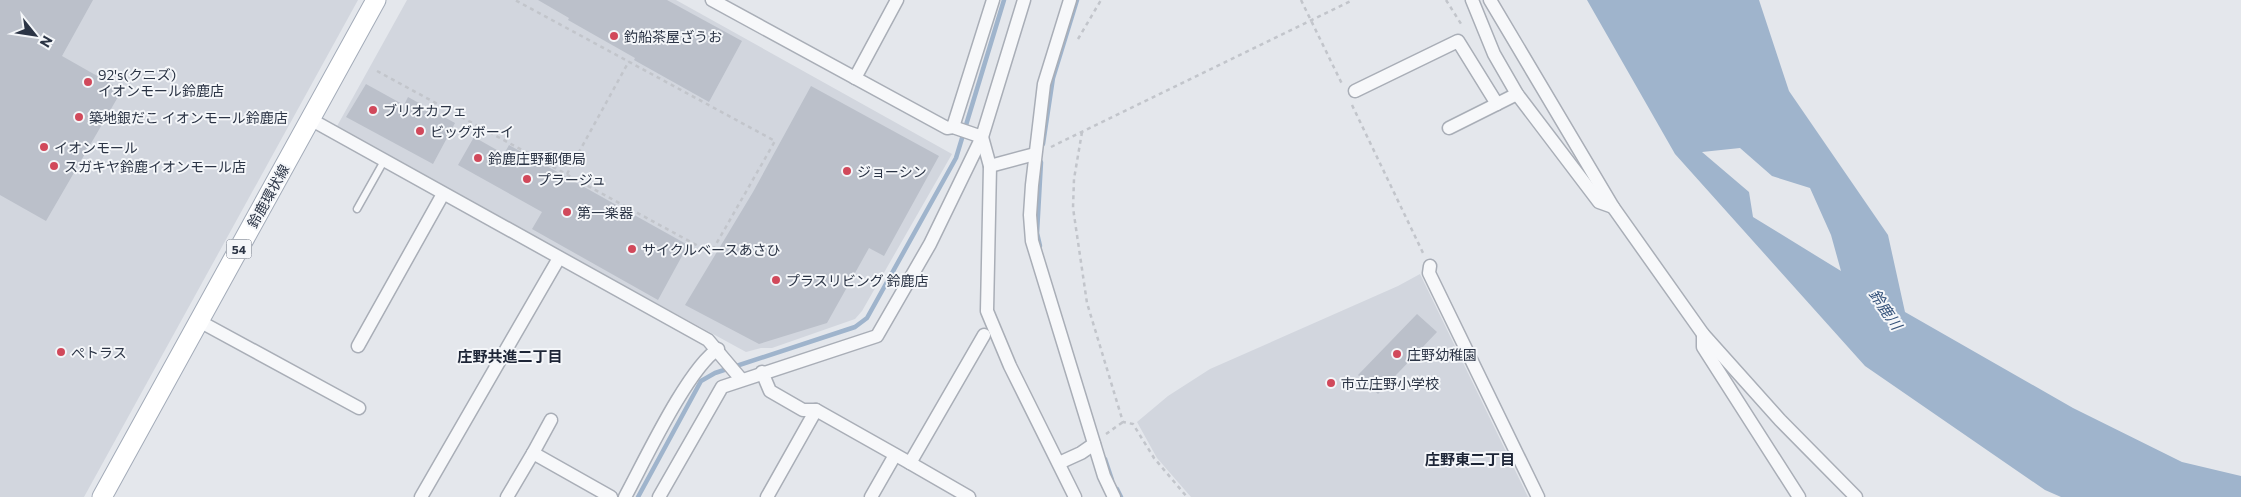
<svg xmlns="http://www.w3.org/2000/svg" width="2241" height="497" viewBox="0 0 2241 497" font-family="Commissioner,'Noto Sans JP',sans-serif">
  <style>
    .built { fill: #d2d6de }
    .water { fill: #9fb4cc; fill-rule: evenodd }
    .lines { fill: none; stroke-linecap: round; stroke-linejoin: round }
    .stream { stroke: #9fb4cc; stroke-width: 4.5 }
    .building { fill: #bbc0ca }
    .service-casing { stroke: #a9aeb7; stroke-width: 9 }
    .minor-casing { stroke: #a9aeb7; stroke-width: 15 }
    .primary-casing { stroke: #a3abb8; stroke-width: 21 }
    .path { stroke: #c2c5cb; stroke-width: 2.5; stroke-dasharray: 4 4; stroke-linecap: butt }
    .service { stroke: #f7f8fa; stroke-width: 6 }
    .minor { stroke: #f7f8fa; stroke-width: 12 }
    .primary { stroke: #fff; stroke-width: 19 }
    .poi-dot { fill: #d1495b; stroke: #f4f6f9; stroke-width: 2 }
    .labels { text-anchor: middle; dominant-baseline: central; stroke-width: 4; stroke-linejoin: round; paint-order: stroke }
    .shield { fill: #f4f6f9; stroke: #676e7b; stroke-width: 1 }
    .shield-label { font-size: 12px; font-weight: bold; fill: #2b3445 }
    .poi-label { font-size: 14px; fill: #2b3445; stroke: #f4f6f9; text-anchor: start }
    .street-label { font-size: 14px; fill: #2b3445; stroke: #f4f6f9 }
    .water-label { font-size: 15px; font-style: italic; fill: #34527a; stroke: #f4f6f9 }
    .neighbourhood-label { font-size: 15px; font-weight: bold; fill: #1d2536; stroke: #f4f6f9 }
  </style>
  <rect width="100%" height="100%" fill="#e4e7ec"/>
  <g class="built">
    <polygon points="0,0 358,0 84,497 0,497"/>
    <polygon points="407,0 676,0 952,154 862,311 855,319 772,348 761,348 746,352 336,128"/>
    <polygon points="1420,274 1528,497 1191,497 1157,458 1137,422 1168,396 1210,369 1398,286"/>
  </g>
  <path class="water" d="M1587 0H1759L1789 91 1888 235 1905 312 2073 408 2182 462 2241 476V497H2061L2045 490 1865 366 1675 154ZM1740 148 1772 176 1810 188 1831 235 1841 271 1753 217 1749 192 1702 152Z"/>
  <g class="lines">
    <g class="stream">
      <polyline points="1043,144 1053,78 1077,0"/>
      <polyline points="1040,246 1037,233 1041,162"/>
      <polyline points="1105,459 1112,480"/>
      <polyline points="1117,489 1121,497"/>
      <polyline points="638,497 701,381 715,373 855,327 867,318 956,158 1004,0"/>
    </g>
  </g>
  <g class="building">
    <polygon points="0,0 93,0 62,56 122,90 46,221 0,195"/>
    <polygon points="538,0 667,0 742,41 709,102 634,60 635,58 568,20 569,18"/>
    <polygon points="366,84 404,105 408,97 455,123 433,164 346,117"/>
    <polygon points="811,86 939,156 884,256 869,248 827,323 759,344 685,305 753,192"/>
    <polygon points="474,137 504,154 509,145 688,245 658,300 532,229 542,212 458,165"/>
    <polygon points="1417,314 1437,332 1378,394 1358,375"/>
  </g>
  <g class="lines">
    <defs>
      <polyline id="service" points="357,209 384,161"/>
      <g id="minor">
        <polyline points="712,0 947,128 953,127 982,137"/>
        <polyline points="1070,0 1044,84 1032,185 1030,215 1032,241 1104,476 1114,497"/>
        <polyline points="1472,0 1494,54 1517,94 1599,202 1613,207"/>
        <polyline points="1490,0 1613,207 1703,334 1780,420 1856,497"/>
        <polyline points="855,78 897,0"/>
        <polyline points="1355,91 1458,41 1497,104"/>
        <polyline points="310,119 708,340 741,379"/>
        <polyline points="953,127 993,0"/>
        <polyline points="1449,128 1517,94"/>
        <polyline points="982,137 990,166 987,311 1010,366 1075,497"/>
        <polyline points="990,166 1035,154"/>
        <polyline points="1430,266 1429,273 1538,497"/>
        <polyline points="199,321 359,408"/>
        <polyline points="1703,334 1703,347 1799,497"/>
        <polyline points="358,346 443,194"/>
        <polyline points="762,372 770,391 803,410 816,410 910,463 984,335"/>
        <polyline points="533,453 551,420"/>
        <polyline points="910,463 969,497"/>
        <polyline points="1059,463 1081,453 1094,444"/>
        <polyline points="421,497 559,258"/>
        <polyline points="507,497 533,453 611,497"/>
        <path d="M625 497C644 462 688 368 718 349"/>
        <polyline points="659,497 722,387 877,336 930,244 982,137 1024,0"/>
        <polyline points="767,497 816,410"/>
        <polyline points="871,497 895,455"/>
      </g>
      <polyline id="primary" points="102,497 376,0"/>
    </defs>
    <use href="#service" class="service-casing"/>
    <use href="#minor" class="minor-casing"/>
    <use href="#primary" class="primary-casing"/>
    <g class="path">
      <polyline points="1301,0 1343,86"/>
      <polyline points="1446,0 1463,27"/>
      <polyline points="1078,39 1101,0"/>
      <polyline points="377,71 711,253 775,141 515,0"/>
      <polyline points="1352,105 1424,255"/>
      <polyline points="1082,132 1074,179 1073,208 1087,303 1123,422 1133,424 1154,458 1187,497"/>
      <polyline points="1051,147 1353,0"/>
      <polyline points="567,174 629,61"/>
      <polyline points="1106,434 1123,422"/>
    </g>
    <use href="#service" class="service"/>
    <use href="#minor" class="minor"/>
    <use href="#primary" class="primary"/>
  </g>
  <g class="poi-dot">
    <circle cx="614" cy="36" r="5"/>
    <circle cx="88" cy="82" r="5"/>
    <circle cx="373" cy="110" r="5"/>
    <circle cx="79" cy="117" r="5"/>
    <circle cx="420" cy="131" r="5"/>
    <circle cx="44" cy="147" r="5"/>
    <circle cx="478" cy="158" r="5"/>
    <circle cx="54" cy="166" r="5"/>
    <circle cx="847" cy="171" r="5"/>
    <circle cx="527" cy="179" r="5"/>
    <circle cx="567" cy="212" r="5"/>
    <circle cx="632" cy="249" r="5"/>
    <circle cx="776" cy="280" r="5"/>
    <circle cx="61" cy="352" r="5"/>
    <circle cx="1397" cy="354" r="5"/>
    <circle cx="1331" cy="383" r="5"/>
  </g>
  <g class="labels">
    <rect class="shield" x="226.5" y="239.5" width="25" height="19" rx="4"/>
    <g class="shield-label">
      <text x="239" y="249">54</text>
    </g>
    <g class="poi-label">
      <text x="624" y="36">釣船茶屋ざうお</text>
      <text x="98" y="74">92's(クニズ)<tspan x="98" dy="16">イオンモール鈴鹿店</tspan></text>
      <text x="383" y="110">ブリオカフェ</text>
      <text x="89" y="117">築地銀だこ イオンモール鈴鹿店</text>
      <text x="430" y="131">ビッグボーイ</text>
      <text x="54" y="147">イオンモール</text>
      <text x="488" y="158">鈴鹿庄野郵便局</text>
      <text x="64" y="166">スガキヤ鈴鹿イオンモール店</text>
      <text x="857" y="171">ジョーシン</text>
      <text x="537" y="179">プラージュ</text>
      <text x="577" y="212">第一楽器</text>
      <text x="642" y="249">サイクルベースあさひ</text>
      <text x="786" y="280">プラスリビング 鈴鹿店</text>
      <text x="71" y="352">ぺトラス</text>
      <text x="1407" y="354">庄野幼稚園</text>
      <text x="1341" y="383">市立庄野小学校</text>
    </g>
    <g class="street-label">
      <text transform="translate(268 196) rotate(-61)">鈴鹿環状線</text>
    </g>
    <g class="water-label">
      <text transform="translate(1886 309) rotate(56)">鈴鹿川</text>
    </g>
    <g class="neighbourhood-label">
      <text x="510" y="356">庄野共進二丁目</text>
      <text x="1470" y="459">庄野東二丁目</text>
    </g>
  </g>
  <g transform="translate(35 35) rotate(120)" stroke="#f4f6f9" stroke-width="4" paint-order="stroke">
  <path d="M0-4L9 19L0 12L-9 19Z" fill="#2b3445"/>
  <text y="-8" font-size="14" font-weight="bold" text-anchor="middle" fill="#2b3445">N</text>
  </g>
</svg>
